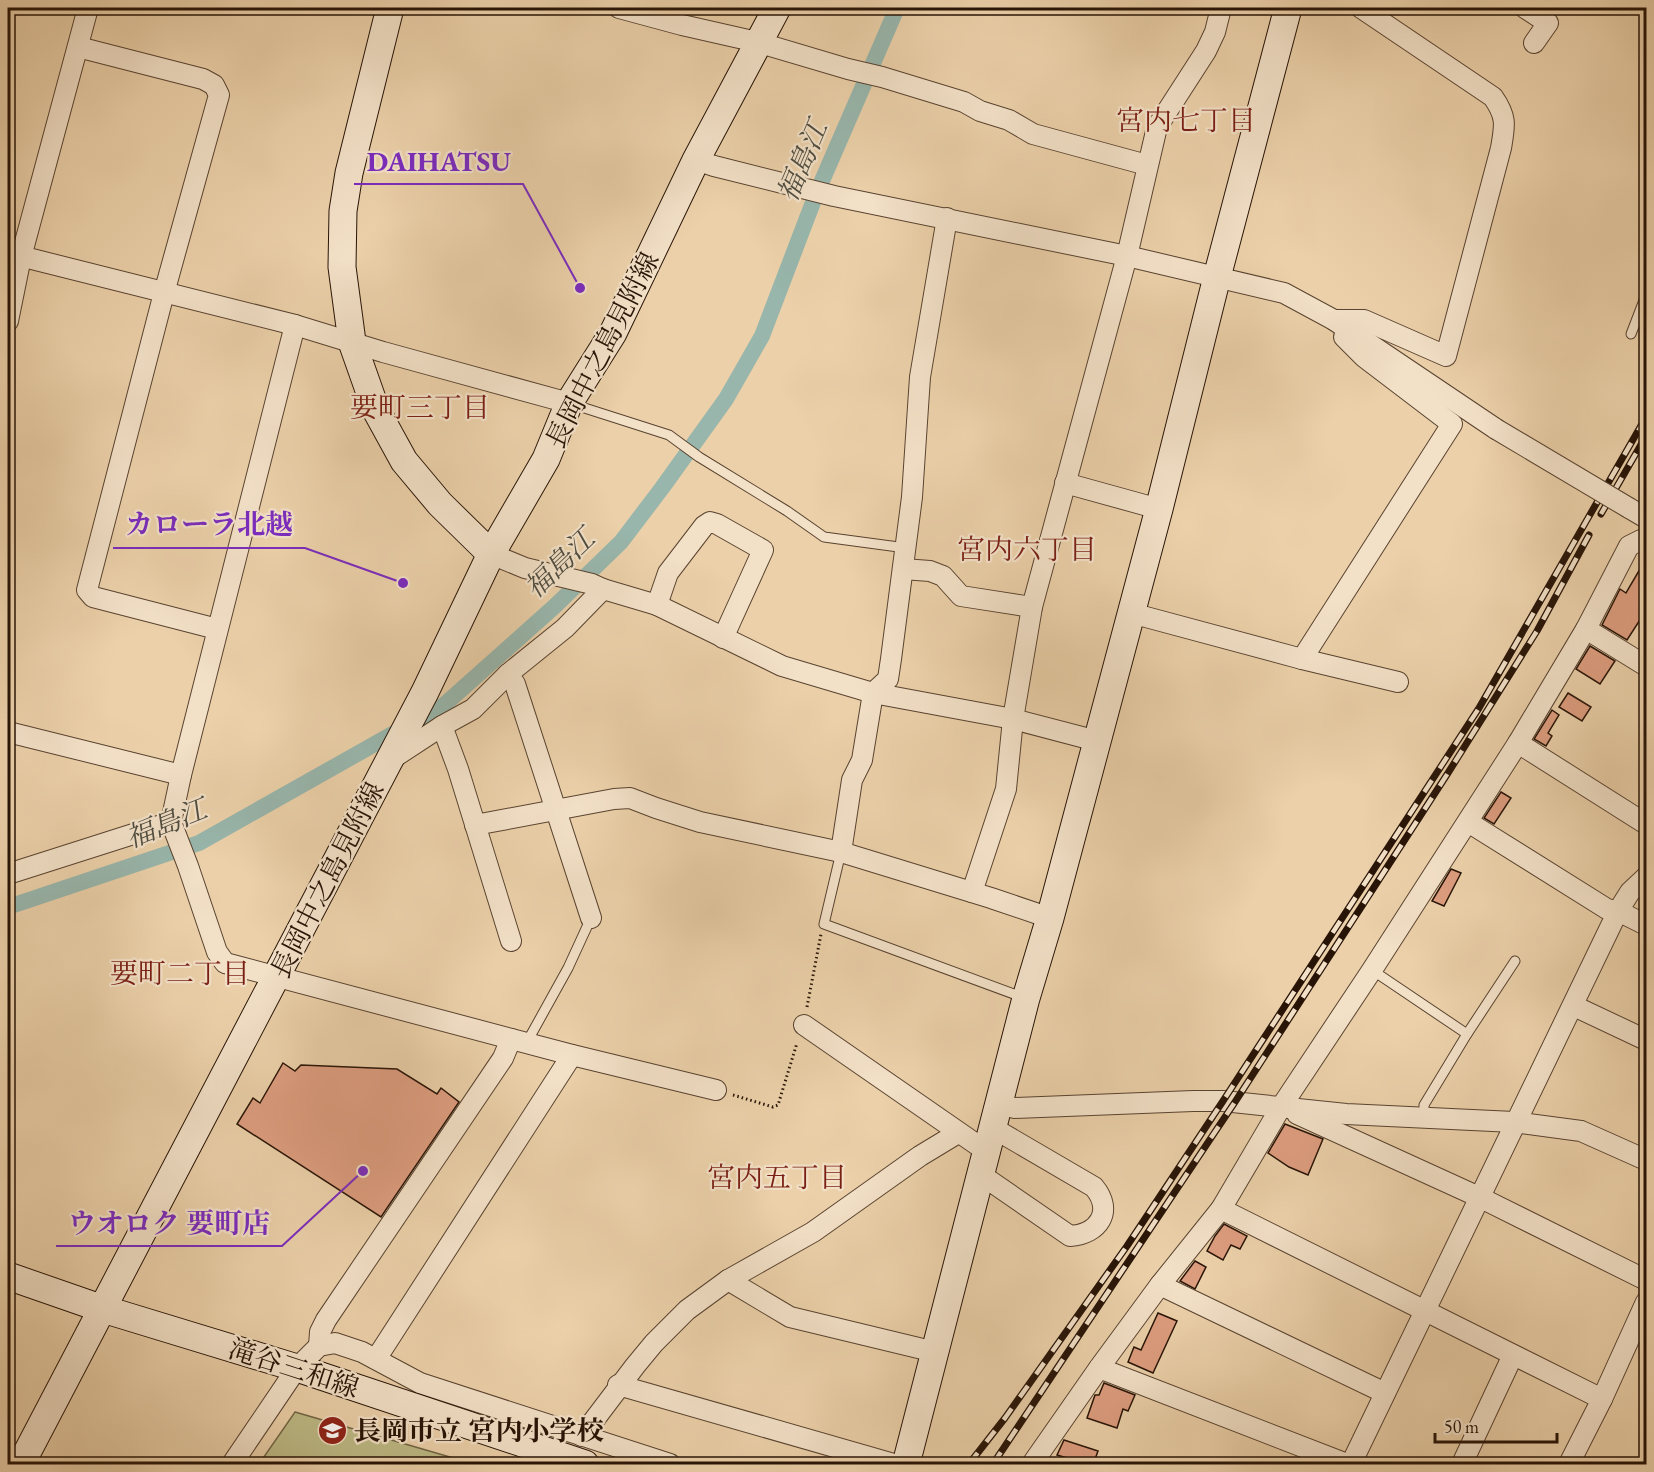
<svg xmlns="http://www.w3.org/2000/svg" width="1654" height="1472" viewBox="0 0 1654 1472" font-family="'EB Garamond','Noto Serif JP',serif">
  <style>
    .green { fill: #bcb985; stroke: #726646; stroke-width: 1.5 }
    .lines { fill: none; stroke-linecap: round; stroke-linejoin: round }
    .canal { stroke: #98b6ac; stroke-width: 16 }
    .building { fill: #dd9d7f; stroke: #281407; stroke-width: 1.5 }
    .lane-casing { stroke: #594330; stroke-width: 11 }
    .street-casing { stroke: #594330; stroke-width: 22 }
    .secondary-casing { stroke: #281407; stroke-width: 29 }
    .path { stroke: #281407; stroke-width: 3; stroke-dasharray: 1.5 3; stroke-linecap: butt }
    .lane { stroke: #f2e0c7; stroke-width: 9 }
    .street { stroke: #f2e0c7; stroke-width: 20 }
    .secondary { stroke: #f2e0c7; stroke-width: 27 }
    .rail-casing { stroke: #281407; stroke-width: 7 }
    .rail { stroke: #f2e0c7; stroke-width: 4.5; stroke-dasharray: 14; stroke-linecap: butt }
    .street-bridge-casing { stroke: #594330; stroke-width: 22; stroke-linecap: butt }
    .street-bridge { stroke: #f2e0c7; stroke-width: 20 }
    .labels { text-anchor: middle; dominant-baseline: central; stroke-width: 4.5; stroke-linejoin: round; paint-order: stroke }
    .street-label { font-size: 27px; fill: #281407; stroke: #f2e0c7 }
    .poi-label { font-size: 27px; font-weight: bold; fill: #281407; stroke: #f2e0c7; text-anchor: start }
    .neighbourhood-label { font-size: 28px; fill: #7a1f14; stroke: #f2e0c7 }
    .water-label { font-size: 28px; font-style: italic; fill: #4f4d41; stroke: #f2e0c7 }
    .leader { fill: none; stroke: #7b2cbf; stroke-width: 2 }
    .callout-dot { fill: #7b2cbf; stroke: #f2e0c7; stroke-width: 2 }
    .callout-label { font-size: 28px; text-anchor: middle; font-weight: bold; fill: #7b2cbf; stroke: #f2e0c7; stroke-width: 4.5; stroke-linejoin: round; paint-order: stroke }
  </style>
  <rect width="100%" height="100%" fill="#ebd0a9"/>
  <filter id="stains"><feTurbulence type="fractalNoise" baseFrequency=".00333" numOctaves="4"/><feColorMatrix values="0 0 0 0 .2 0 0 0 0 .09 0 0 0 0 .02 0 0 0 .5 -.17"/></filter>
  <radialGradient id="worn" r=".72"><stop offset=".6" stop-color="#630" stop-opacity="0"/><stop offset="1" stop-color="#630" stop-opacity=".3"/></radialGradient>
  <polygon class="green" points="295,1412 474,1464 259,1464"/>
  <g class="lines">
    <polyline class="canal" points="8,907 199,843 444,705 555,606 621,542 662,488 726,399 762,336 815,197 897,8"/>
  </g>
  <g class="building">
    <polygon points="1647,557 1647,609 1627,640 1602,625 1620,589 1626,593"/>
    <polygon points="1590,646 1615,661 1600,684 1576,669"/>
    <polygon points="1568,693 1591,707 1582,721 1559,707"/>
    <polygon points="1552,710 1559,715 1548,733 1552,736 1546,746 1534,739"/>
    <polygon points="1501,792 1511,798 1494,824 1484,818"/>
    <polygon points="1451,869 1461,873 1444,906 1432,901"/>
    <polygon points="283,1063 295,1071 301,1065 397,1069 437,1094 441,1088 459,1102 381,1217 237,1124 253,1098 260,1103"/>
    <polygon points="1285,1124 1323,1139 1308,1175 1289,1167 1268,1153"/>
    <polygon points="1224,1224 1247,1236 1240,1249 1231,1245 1223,1260 1207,1251 1215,1236"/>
    <polygon points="1195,1261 1206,1267 1195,1289 1180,1281"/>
    <polygon points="1158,1313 1177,1321 1153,1373 1128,1362 1134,1347 1141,1350"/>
    <polygon points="1104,1383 1135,1395 1128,1411 1123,1409 1117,1428 1087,1418 1095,1395 1099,1395"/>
    <polygon points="1064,1440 1098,1451 1094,1462 1088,1461 1087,1464 1057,1455"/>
  </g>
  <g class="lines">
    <defs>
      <g id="lane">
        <polyline points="1631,334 1646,295"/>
        <polyline points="572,404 669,435 699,457 787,511 824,537 906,548"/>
        <polyline points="841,852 824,924 1022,997"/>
        <polyline points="1372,970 1467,1034"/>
        <polyline points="527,1042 568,968 591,918"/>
        <polyline points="1424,1117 1424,1105 1467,1034 1515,961"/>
      </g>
      <g id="street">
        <polyline points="619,8 682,25 757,42 848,69 882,77 964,102 980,111 1009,120 1033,134 1147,165"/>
        <polyline points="1525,8 1548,23 1534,43"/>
        <polyline points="78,47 203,79 214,85 219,95 164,293 87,590 93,597 217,629"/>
        <polyline points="696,160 714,166 834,196 1127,256 1284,293 1334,320 1496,429"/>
        <polyline points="8,253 295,325 383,352 569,403"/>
        <path d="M1334 320H1364L1446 356 1501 148C1505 125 1507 117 1493 97L1361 8"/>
        <polyline points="8,321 21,257 88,8"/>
        <polyline points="295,325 181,775 171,822 188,866 217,952 225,963 572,1055 716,1090"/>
        <polyline points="1065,483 1159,509"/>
        <polyline points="1629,508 1646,518"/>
        <polyline points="491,554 525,568 592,584 603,589 657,605 782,666 873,693 1013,719 1097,741"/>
        <polyline points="903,569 930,571 943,576 961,596 1032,607"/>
        <polyline points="657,605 668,573 704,526 710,522 717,524 763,550 723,638"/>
        <polyline points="1131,613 1302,659 1398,682"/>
        <polyline points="1586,629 1646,666"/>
        <polyline points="1302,659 1452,424 1364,357 1344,337"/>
        <polyline points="508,674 515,684 591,918"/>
        <polyline points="442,726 458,769 511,941"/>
        <polyline points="8,732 181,775"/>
        <polyline points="1518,743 1646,824"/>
        <polyline points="390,760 442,726 473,709 508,674 565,628 603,589"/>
        <polyline points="1468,822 1607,909 1618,911 1646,925"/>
        <polyline points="475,825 614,799 630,798 656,808 700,822 841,852 991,898 1050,918"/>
        <polyline points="841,852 852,780 862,760 873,693 888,679 891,659 912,497 920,377 947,218"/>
        <polyline points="8,874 171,822"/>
        <polyline points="972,892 1006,789 1013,719 1032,607 1127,256 1157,127 1206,51 1215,32 1221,8"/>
        <polyline points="1574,1006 1646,1040"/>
        <polyline points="804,1025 986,1151"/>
        <polyline points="1000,1104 1014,1108 1193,1101 1223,1101 1346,1114 1514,1122 1581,1131 1646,1160"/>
        <polyline points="1297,1114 1479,1197 1646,1280"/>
        <path d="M980 1174 1070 1236C1099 1234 1114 1211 1094 1187L993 1128"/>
        <polyline points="1221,1209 1602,1399"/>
        <polyline points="728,1280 790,1317 935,1352"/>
        <polyline points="1160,1285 1385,1393"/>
        <polyline points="319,1346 320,1332 326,1320 503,1058 511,1039"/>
        <polyline points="376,1359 572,1055"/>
        <polyline points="1099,1368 1347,1464"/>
        <polyline points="618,1385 894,1464"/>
        <polyline points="582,1436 635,1366 654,1343 687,1310 728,1280 813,1232 920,1156 958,1133"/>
        <polyline points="232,1464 297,1368 319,1346 335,1343 362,1352 420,1383 670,1464"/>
        <polyline points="1032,1464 1099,1368 1160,1285 1221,1209 1281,1107 1372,970 1518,743 1586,629 1629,546 1641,540 1646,542"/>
        <polyline points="1351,1464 1618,911 1630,892 1646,877"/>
        <polyline points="1462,1464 1513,1355"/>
        <polyline points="1569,1464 1602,1399 1646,1302"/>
      </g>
      <g id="secondary">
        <polyline points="390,8 349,173 343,211 342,267 352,342 376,410 404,461 440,504 491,554"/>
        <polyline points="8,1276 103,1309 297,1368 585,1464"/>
        <polyline points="21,1464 425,692 491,554 546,459 569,403 613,333 696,160 777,8"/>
        <polyline points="906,1464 1026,998 1050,918 1159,509 1217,277 1288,8"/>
      </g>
    </defs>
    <use href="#lane" class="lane-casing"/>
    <use href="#street" class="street-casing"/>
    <use href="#secondary" class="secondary-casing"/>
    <g class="path">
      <polyline points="807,1007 821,934"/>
      <polyline points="733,1095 773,1107 778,1105 797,1043"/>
    </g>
    <use href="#lane" class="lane"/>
    <use href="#street" class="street"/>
    <use href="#secondary" class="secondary"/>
    <defs>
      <g id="rail">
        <polyline points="1601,514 1646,436"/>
        <polyline points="969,1464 1005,1418 1127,1246 1223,1101 1479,708 1646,417"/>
        <polyline points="993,1464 1235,1102 1448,773 1537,631 1589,535"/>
      </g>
    </defs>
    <use href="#rail" class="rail-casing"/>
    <use href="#rail" class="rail"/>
    <defs>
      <polyline id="street-bridge" points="1496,429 1629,508"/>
    </defs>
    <use href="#street-bridge" class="street-bridge-casing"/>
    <use href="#street-bridge" class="street-bridge"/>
  </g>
  <defs>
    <symbol id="school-disc" viewBox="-11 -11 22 22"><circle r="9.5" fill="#8f2418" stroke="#f2e0c7"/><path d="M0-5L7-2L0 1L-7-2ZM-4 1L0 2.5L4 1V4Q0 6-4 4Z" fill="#fff"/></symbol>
  </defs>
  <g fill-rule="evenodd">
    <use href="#school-disc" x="316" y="1414" width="33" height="33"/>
  </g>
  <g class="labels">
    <g class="street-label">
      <text transform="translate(602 350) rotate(-63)">長岡中之島見附線</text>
      <text transform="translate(327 880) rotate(-63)">長岡中之島見附線</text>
      <text transform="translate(294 1368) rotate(18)">滝谷三和線</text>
    </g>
    <g class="poi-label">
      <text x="354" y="1430">長岡市立 宮内小学校</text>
    </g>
    <g class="neighbourhood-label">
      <text x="1186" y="120">宮内七丁目</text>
      <text x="420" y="407">要町三丁目</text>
      <text x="1027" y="549">宮内六丁目</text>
      <text x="180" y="973">要町二丁目</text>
      <text x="777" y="1177">宮内五丁目</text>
    </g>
    <g class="water-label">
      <text transform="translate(802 161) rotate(-67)">福島江</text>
      <text transform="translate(559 563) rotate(-44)">福島江</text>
      <text transform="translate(166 823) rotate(-22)">福島江</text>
    </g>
  </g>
  <path class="leader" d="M580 288L523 184H354M403 583L305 548H113M363 1171L282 1246H56"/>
  <g class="callout-dot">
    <circle cx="580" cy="288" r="6"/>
    <circle cx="403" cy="583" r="6"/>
    <circle cx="363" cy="1171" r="6"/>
  </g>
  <g class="callout-label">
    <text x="439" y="171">DAIHATSU</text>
    <text x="209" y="534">カローラ北越</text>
    <text x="169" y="1233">ウオロク 要町店</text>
  </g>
  <rect width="1654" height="1472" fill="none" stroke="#ebd0a9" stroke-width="30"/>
  <rect x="9" y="9" width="1636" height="1454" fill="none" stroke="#281407" stroke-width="3"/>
  <rect x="15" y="15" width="1624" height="1442" fill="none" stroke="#281407" stroke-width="1.5"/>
  <path d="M1435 1433v9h122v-9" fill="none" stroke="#281407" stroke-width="3"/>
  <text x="1444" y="1433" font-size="18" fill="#281407" stroke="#f2e0c7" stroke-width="4.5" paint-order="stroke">50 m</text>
  <rect width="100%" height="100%" filter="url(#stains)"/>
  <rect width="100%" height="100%" fill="url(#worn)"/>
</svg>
